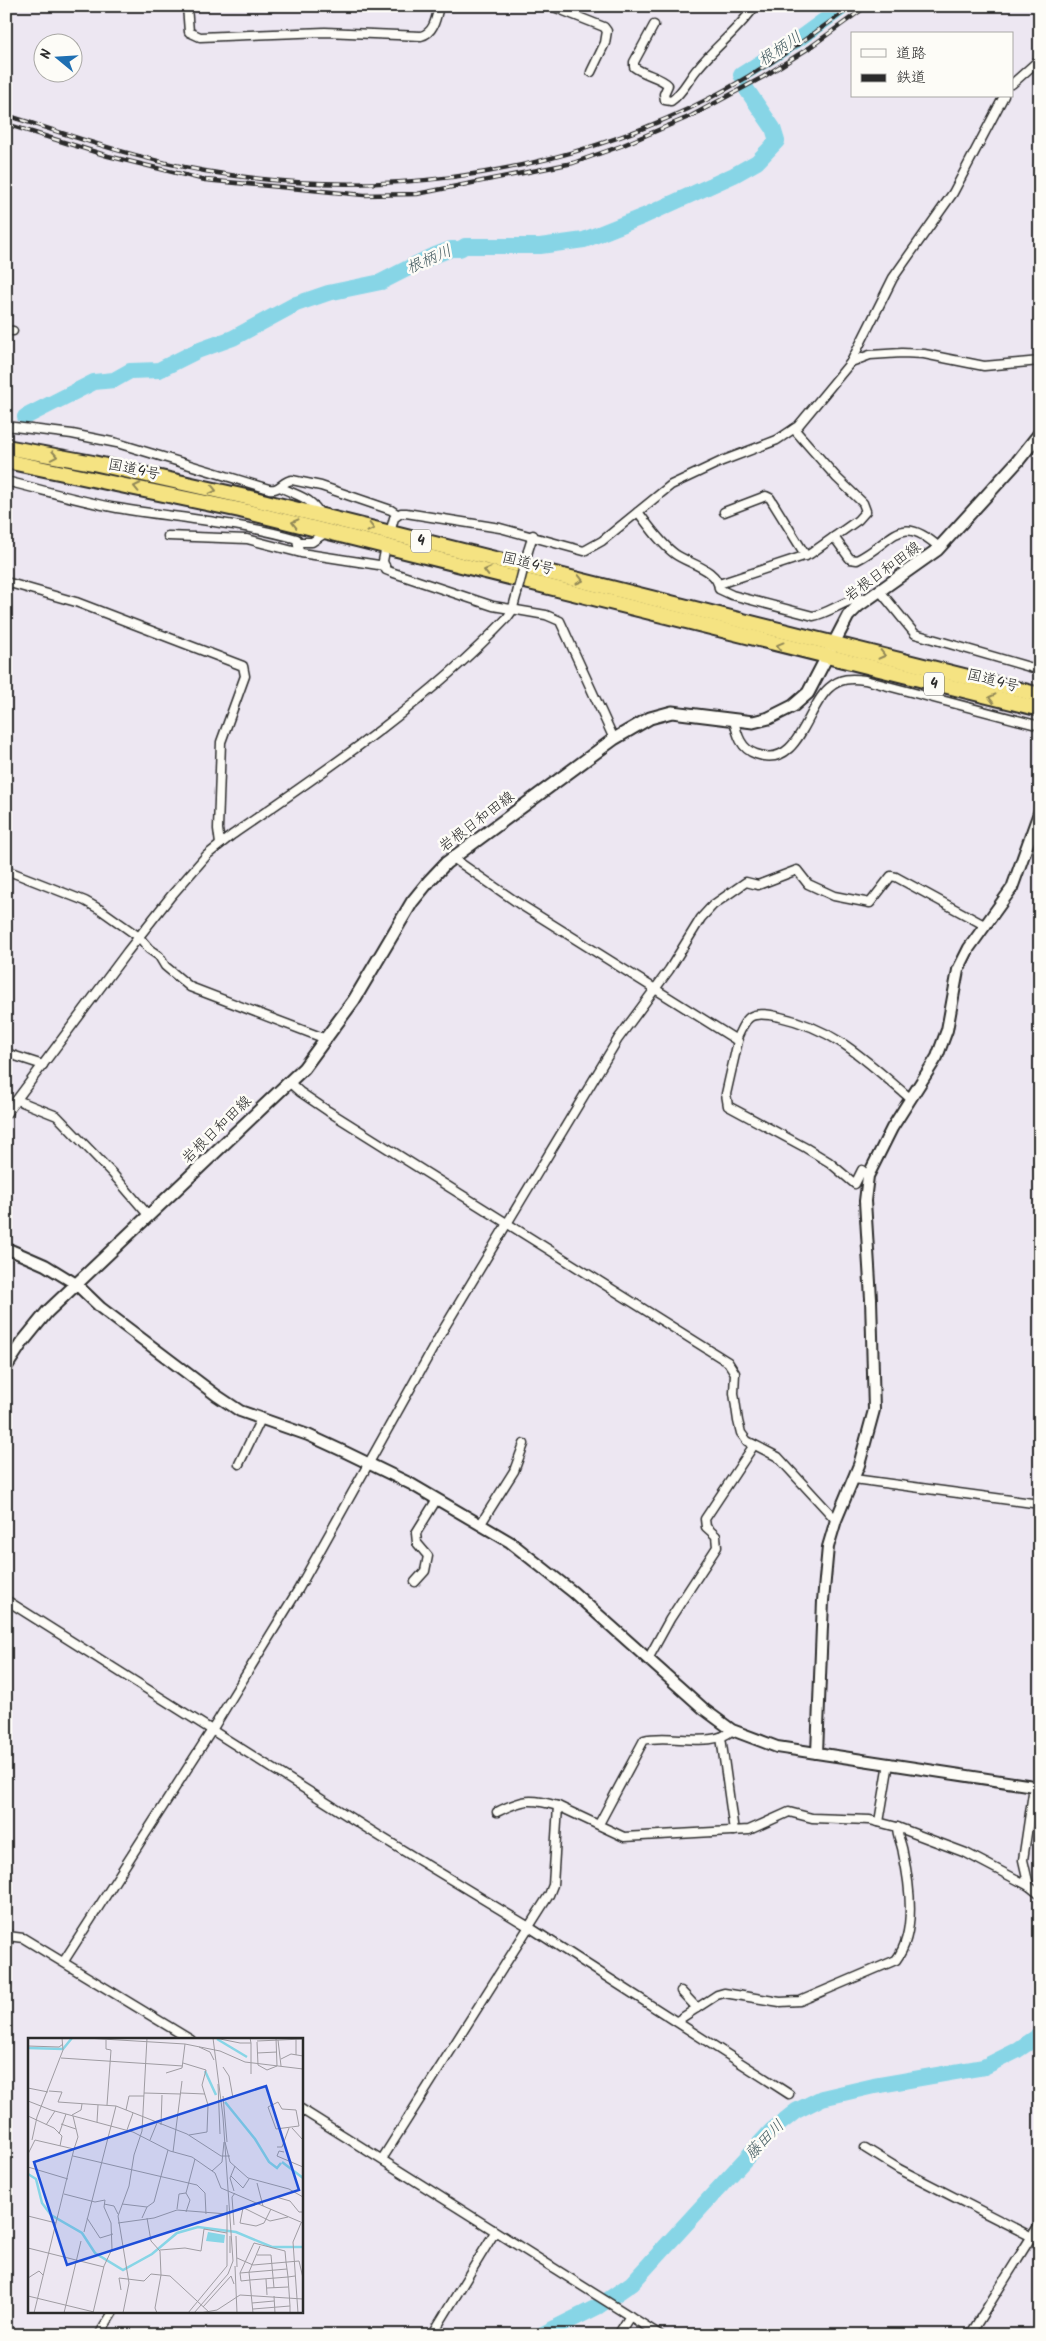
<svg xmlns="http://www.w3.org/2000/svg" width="1046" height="2341" viewBox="0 0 1046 2341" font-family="Kalam,'Klee One',sans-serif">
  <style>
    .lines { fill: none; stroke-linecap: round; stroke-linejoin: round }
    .river { stroke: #87d5e6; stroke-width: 16 }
    .minor-casing { stroke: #2b2b2b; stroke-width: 11 }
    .tertiary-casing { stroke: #2b2b2b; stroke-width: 14 }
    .secondary-casing { stroke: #2b2b2b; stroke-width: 15 }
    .trunk-casing { stroke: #2b2b2b; stroke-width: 18 }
    .minor { stroke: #fdfcf7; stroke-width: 8 }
    .tertiary { stroke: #fdfcf7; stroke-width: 10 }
    .secondary { stroke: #fdfcf7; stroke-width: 11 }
    .trunk { stroke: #f5e382; stroke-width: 14 }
    .rail-casing { stroke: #2b2b2b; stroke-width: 4.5 }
    .rail { stroke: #fdfcf7; stroke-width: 2.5; stroke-dasharray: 8; stroke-linecap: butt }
    .minor-bridge-casing { stroke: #2b2b2b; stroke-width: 11; stroke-linecap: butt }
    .minor-bridge { stroke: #fdfcf7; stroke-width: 8 }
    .oneway { stroke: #908756 }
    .labels { text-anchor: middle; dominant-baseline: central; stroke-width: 5; stroke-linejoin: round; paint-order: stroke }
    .shield { fill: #fdfcf7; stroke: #6a6a68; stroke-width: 1 }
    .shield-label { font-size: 14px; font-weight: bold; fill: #2b2b2b }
    .street-label { font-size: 15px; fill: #2b2b2b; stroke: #fdfcf7 }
    .water-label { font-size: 16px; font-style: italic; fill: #475e63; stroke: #fdfcf7 }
    .inset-river { fill: none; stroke: #87d5e6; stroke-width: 2.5 }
    .inset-road { fill: none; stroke: #9f9ca2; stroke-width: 1 }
    .view { fill: #1d4ed8; fill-opacity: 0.15; stroke: #1d4ed8; stroke-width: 2.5 }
    .inset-edge { fill: none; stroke: #2b2b2b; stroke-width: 2.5 }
  </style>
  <rect width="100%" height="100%" fill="#ede7f2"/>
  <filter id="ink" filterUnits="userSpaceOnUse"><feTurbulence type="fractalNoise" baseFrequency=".02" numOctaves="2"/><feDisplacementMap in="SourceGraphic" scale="10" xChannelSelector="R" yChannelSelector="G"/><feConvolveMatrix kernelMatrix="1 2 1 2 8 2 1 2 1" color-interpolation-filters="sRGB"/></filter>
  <g filter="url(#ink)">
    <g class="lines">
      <g class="river">
        <polyline points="741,75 800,38 844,6"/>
        <polyline points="25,417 94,382 114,380 130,371 159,370 197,351 233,338 296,304 328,293 381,282 430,257 451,249 460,249 465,246 540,246 584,240 644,216 734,175 757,162 777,141 773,128 747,90"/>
        <polyline points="541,2335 599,2306 632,2283 772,2130 796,2111 822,2098 874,2086 984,2067 1016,2051 1040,2035"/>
      </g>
      <defs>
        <g id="minor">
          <path d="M187 6 189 32 200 37 325 32 421 36C434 33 436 18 439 6"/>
          <polyline points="551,6 604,27 607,31 605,43 591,72"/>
          <path d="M654 25 634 62V67C644 75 661 77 668 85L664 94 665 100 671 101C683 93 689 78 698 68 716 46 739 29 755 6"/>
          <polyline points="1012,84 1040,59"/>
          <polyline points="6,330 13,331"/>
          <polyline points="851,362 870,355 902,353 924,354 984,366 1040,361"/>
          <path d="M6 426 72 434 117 443 269 489C280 491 282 481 292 480L321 486 391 510 397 514"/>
          <path d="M6 481C43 490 79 501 117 508 177 518 238 522 297 539L299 552"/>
          <path d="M280 487C297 496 312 497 321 516"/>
          <path d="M638 512C649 526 660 543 675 554 689 564 718 569 719 589L732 595 813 616C832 613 849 595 869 599"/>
          <polyline points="724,512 766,496 770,498 806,556"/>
          <polyline points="390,533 394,518 401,513 406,513 500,528 584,551 602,541 671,485 722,461 777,440 798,426 851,362 893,278 953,193 1004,96"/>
          <polyline points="168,536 247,539 301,553 385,566"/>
          <path d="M834 537 850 559 857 560C895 541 899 511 940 548"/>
          <polyline points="299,542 312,542 328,531"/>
          <polyline points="386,546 383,561 386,570 391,572 493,606 546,615 560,621 614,739"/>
          <polyline points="528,551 533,535"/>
          <polyline points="6,582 76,602 243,666 245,676 221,742 218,829 220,844"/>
          <polyline points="719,584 810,554 858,520 866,511 863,503 837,478 794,429"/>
          <polyline points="880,591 915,634 1040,670"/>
          <polyline points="1040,602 1040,643"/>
          <path d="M734 720C737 735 741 749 756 754 799 770 806 708 829 688 840 678 851 678 865 680L1040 726"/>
          <polyline points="453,858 518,903 738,1041 726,1094 728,1106 806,1148 829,1162 855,1184 862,1170 868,1176"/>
          <polyline points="6,870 85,901 101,910 139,937 149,949 159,956 165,966 190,987 326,1039"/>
          <path d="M736 1040C740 1032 743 1022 750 1017 758 1012 771 1015 780 1017 838 1030 867 1062 911 1099"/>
          <polyline points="6,1053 43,1065"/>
          <polyline points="289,1082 300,1092 328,1111 728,1362 735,1373 734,1393 738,1421 741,1433 747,1441 778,1457 836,1520"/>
          <polyline points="17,1100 57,1116 112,1173 149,1216"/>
          <path d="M6 1114 127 952 171 896 207 855 232 835C328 769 426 703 507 618L512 611 517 593"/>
          <polyline points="239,1464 261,1419"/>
          <polyline points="854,1479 1040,1504"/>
          <polyline points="480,1525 514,1471 524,1444"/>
          <polyline points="415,1582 425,1571 428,1556 417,1543 416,1533 437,1499"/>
          <polyline points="6,1600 381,1837 529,1927 789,2094"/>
          <polyline points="648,1659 670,1619 717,1547 716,1536 706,1527 705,1519 754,1445"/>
          <polyline points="721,1737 734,1831"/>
          <path d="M497 1812C523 1799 531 1798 558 1806"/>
          <polyline points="879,1822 889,1763"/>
          <path d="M599 1824 644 1740C669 1733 714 1749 732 1730"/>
          <polyline points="1029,1886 1023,1860 1034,1786"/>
          <polyline points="8,1936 23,1938 191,2040"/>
          <polyline points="64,1961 212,1730 298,1590 443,1330 618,1039 669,970 701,918 713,905 746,882 758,885 797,870 808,884 834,896 870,903 891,876 896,877 986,926"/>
          <polyline points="681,1991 697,2008"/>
          <path d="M677 2021 717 1995 724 1993 780 2002 800 2001 896 1960C917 1933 910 1885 903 1853 902 1844 897 1836 897 1827"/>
          <polyline points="301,2109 660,2335"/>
          <polyline points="865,2148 899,2169 1040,2241"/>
          <polyline points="382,2159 549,1895 553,1885 558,1806 624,1837 749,1830 789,1812 812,1818 870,1820 897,1827 966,1853 1029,1886 1040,1895"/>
          <polyline points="99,2335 113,2312"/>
          <polyline points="432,2335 495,2232"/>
          <polyline points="618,2335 630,2316"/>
          <polyline points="970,2335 1040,2223"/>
        </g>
        <g id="tertiary">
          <polyline points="6,1248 45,1265 76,1284 101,1308 216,1395 240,1411 308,1435 345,1452 411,1484 510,1542 573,1592 705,1710 732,1730 777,1747 1040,1787"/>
          <polyline points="817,1753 823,1601 828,1547 836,1520 859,1465 874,1410 871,1299 865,1201 868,1176 892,1128 937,1057 947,1030 958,970 969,948 1012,888 1040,810"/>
          <polyline points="6,1934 8,1936 6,1946"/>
        </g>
        <polyline id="secondary" points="6,1367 21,1344 47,1312 304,1068 354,1000 412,902 429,881 446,863 614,739 650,718 672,712 753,722 769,718 793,706 808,693 848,616 858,606 937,550 1017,462 1040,433"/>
        <g id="trunk">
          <polyline points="6,447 93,463 246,497 1040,695"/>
          <polyline points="6,461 240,510 1040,709"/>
        </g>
      </defs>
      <use href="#minor" class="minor-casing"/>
      <use href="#tertiary" class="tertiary-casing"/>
      <use href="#secondary" class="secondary-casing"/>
      <use href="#trunk" class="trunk-casing"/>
      <use href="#minor" class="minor"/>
      <use href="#tertiary" class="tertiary"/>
      <use href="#secondary" class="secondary"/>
      <use href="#trunk" class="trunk"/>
      <defs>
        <g id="rail">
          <path d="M6 115C72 136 137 159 205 171 369 200 538 179 688 109 747 81 800 44 852 6"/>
          <polyline points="6,124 108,156 205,180 364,195 417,194 573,163 621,146 691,116 763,77 809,48 867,6"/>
        </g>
      </defs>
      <use href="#rail" class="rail-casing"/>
      <use href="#rail" class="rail"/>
      <defs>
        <polyline id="minor-bridge" points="517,593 528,551"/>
      </defs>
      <use href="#minor-bridge" class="minor-bridge-casing"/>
      <use href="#minor-bridge" class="minor-bridge"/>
    </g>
    <defs><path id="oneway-chevron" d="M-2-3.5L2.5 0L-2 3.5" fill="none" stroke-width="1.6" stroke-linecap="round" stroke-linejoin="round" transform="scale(1.25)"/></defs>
    <g class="oneway">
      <use href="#oneway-chevron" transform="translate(54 456) rotate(11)"/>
      <use href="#oneway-chevron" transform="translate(137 487) rotate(-168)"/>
      <use href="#oneway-chevron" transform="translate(213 490) rotate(13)"/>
      <use href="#oneway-chevron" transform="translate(295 523) rotate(-166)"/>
      <use href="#oneway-chevron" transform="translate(371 528) rotate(14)"/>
      <use href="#oneway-chevron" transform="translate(487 571) rotate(-166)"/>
      <use href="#oneway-chevron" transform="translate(580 580) rotate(14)"/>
      <use href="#oneway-chevron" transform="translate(780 646) rotate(-165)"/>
      <use href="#oneway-chevron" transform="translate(882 655) rotate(14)"/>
      <use href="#oneway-chevron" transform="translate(992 698) rotate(-166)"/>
    </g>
  </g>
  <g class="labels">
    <g class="shield">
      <rect x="411" y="529.5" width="20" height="23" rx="4"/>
      <rect x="924" y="672.5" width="20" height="23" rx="4"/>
    </g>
    <g class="shield-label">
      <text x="421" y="541">4</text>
      <text x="934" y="684">4</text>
    </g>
    <g class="street-label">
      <text transform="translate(134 470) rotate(12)">国道4号</text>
      <text transform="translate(528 564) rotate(14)">国道4号</text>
      <text transform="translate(883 572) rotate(-36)">岩根日和田線</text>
      <text transform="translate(993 681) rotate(14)">国道4号</text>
      <text transform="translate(477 822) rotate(-37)">岩根日和田線</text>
      <text transform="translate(217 1130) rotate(-44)">岩根日和田線</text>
    </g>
    <g class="water-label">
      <text transform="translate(780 49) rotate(-34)">根柄川</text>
      <text transform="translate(429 260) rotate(-24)">根柄川</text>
      <text transform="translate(765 2140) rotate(-45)">藤田川</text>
    </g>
  </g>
  <g transform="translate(28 2038)">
    <rect width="275" height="275" fill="#ede7f2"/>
    <path d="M180 194 197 197 196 205 178 203Z" fill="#87d5e6"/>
    <path class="inset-river" d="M189 1 219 19M0 10 35 11 44 0M177 33 188 57M197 64 227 101 241 124 249 130 253 125M254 124 275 140M0 136 8 141 14 165 23 177 54 195 67 215 95 232 124 216 149 195 170 189 208 194 244 209H275"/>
    <path class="inset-road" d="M58 0 157 6 192 13 217 24 275 31M187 0 212 5H223L222 0M193 0H238M78 2V11L83 12 79 67M250 2 253 28M229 3 275 1M229 4 230 27 239 32 249 28 248 0M223 5V36M0 8 31 9 35 6M171 9 182 14 186 22M229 15 249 14M268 17V1M33 20 155 28M253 21 263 16 275 18M155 25 178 32 174 47 180 67 179 94 161 97M195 29 201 38 205 60M138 35 154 30 157 6M190 46 192 96M0 50 20 54M21 53 34 54 30 64 88 68 159 96 193 118H202M116 55 153 56M153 55 177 56M195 58 199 104M0 63 23 72 105 94 142 113 164 119 187 135 193 150 275 185M250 64 254 71 268 72 271 88 248 91 240 69ZM98 72 101 58H116M44 77 53 72 54 66M0 78 26 90 34 98 32 108M69 84 70 67M33 86 48 91M18 87 27 73M133 87 134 57M83 88 88 68M264 90 275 102M99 92 105 75M31 96 38 76M4 102 9 79 35 12 34 0M122 102 129 85M197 104 202 124 220 140 261 151 275 159M249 109H254L261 90M145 114 154 43M256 114 251 113 249 118 275 129M0 116 7 102 46 111 50 99 45 78M45 118 169 147 177 155 178 176M0 129 40 141M184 133 194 124 196 104M203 138 215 150 221 141M229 145 235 168M206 153 202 140 207 128M36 156 67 164 77 162 76 169 83 185 84 211 76 228 65 275M248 159 262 163 271 174H275M76 166 86 168 90 176M94 166 119 169M215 170 212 185 228 188 236 185 243 171M216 170 242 183 260 179M149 171 151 156 158 155 167 121M205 173 229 166M158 174 162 162 158 155M0 178 28 185M59 180 72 200 85 196M114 180 119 169 126 164 140 112M119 180 123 203 132 213 133 237 127 270 129 275M90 185 126 180 149 172 199 176M206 187 204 159 207 155M56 194 83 88M202 198V215M208 198 209 229M0 210 76 229M132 212 157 210 173 213 176 191 199 195M229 217H243L246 250M209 220 225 227 271 223 275 240M207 228 209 275M212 235 259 231M0 240 11 233 15 237M238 241 239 257M239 250 260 249M93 252 91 240 116 243 123 236 142 238 182 275M0 258 66 274M246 258 247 275M224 265 246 263M175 269 203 238 206 246M225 271 262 268M6 275 46 111M36 275 53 203M95 275 101 245 90 178 101 148 106 117 114 93 119 0M160 275 199 228V167M166 275 200 236 205 223 195 79 185 0M172 275 189 272 212 257 275 261M225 275 221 234 232 208M262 275V268L260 239 259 231 258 224 257 213 226 205 212 235 213 243 222 242 260 239 267 238M270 275 265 204 273 185"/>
    <path class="view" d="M238 48 271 152 39 227 6 124Z"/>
    <rect width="275" height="275" class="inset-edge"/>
  </g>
  <rect width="1046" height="2341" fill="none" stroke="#fdfcf7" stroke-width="25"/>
  <rect x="12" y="12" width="1021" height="2316" fill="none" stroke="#2b2b2b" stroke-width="2" filter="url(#ink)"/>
  <rect x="851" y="32" width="162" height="65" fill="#fdfcf7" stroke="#a9a8a5"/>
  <rect x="861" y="49" width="25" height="8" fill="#fdfcf7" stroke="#a9a8a5"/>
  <text x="896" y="58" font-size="15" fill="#2b2b2b">道路</text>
  <rect x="861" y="74" width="25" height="8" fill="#2b2b2b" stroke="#a9a8a5"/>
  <text x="896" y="82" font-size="15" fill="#2b2b2b">鉄道</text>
  <g transform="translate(58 58) rotate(288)"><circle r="24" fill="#fdfcf7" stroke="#a9a8a5"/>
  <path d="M0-4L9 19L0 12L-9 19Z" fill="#1f6fb2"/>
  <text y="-8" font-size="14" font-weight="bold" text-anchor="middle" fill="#2b2b2b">N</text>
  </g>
</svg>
